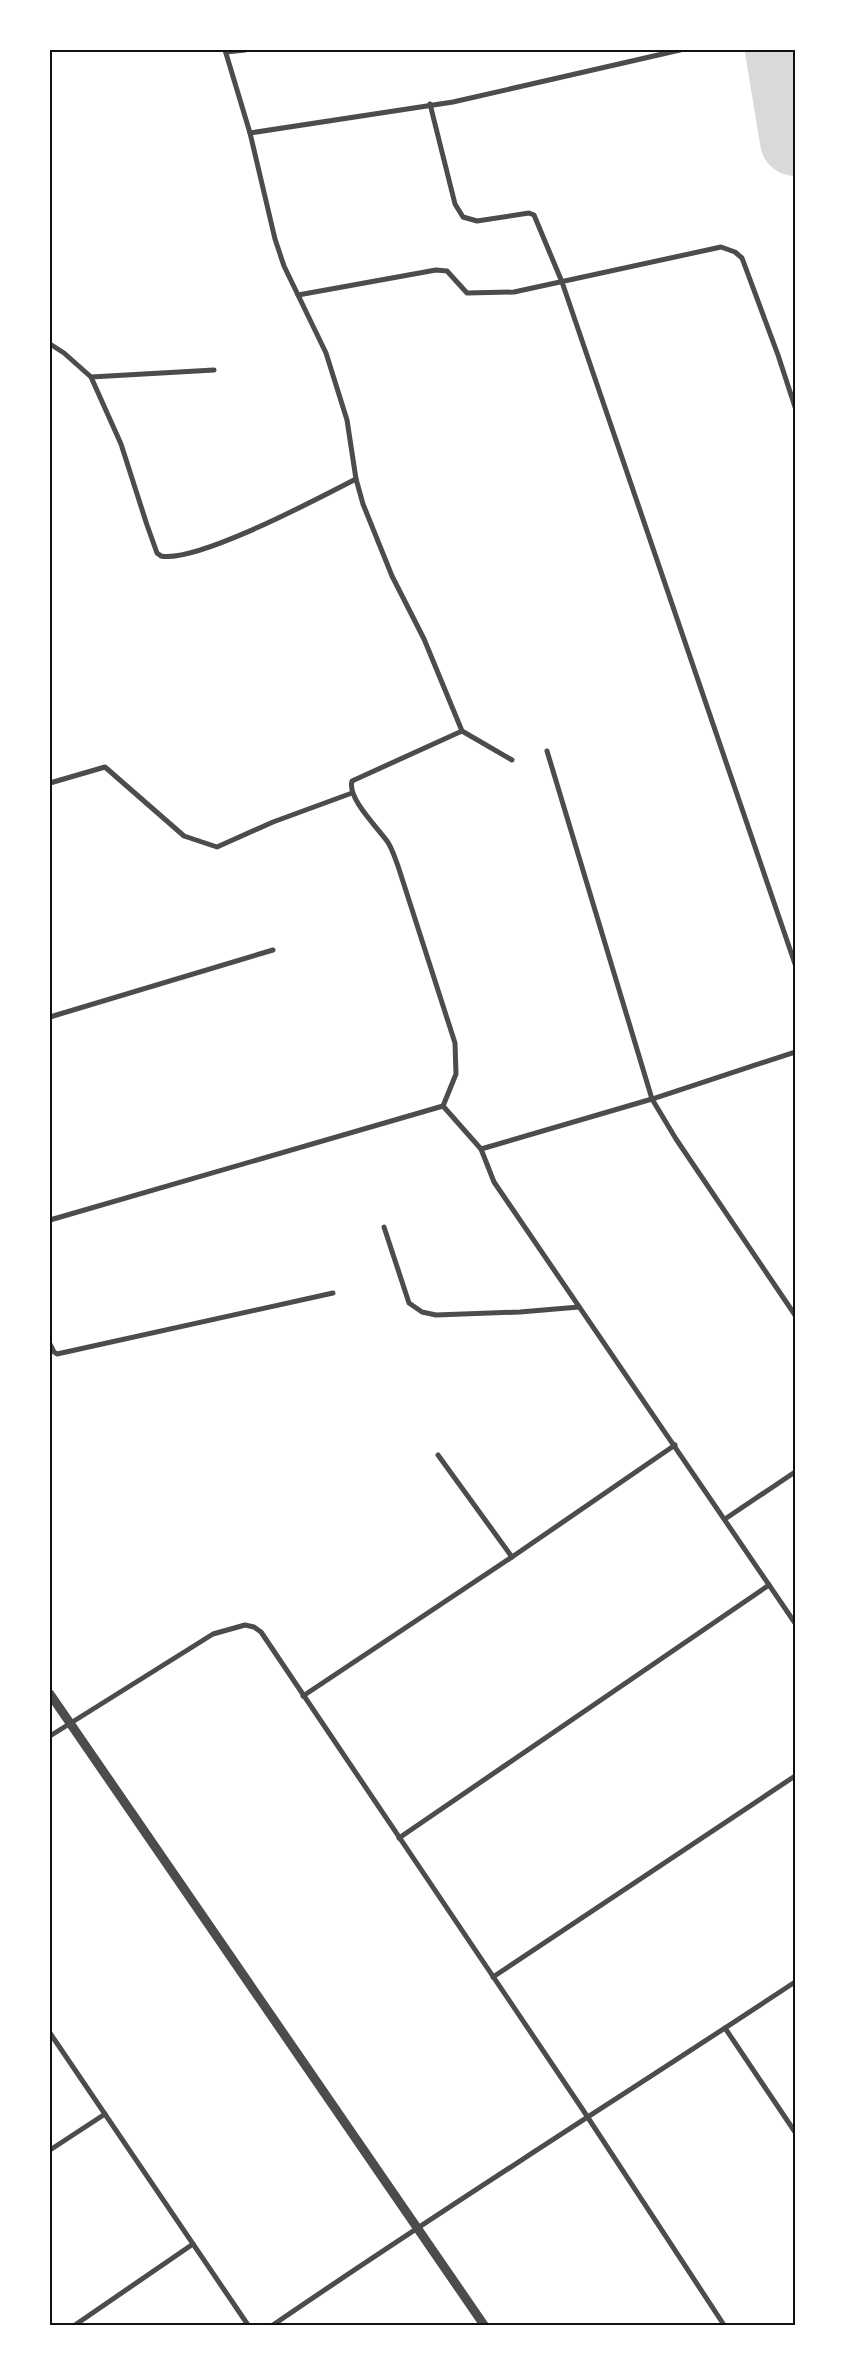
<svg xmlns="http://www.w3.org/2000/svg" width="845" height="2375" viewBox="0 0 845 2375" font-family="Commissioner,sans-serif">
  <style>
    .lines { fill: none; stroke-linecap: round; stroke-linejoin: round }
    .river { stroke: #d9d9d9; stroke-width: 70 }
    .minor { stroke: #4c4c4c; stroke-width: 5 }
    .tertiary { stroke: #4c4c4c; stroke-width: 9 }
    .neatline { fill: none; stroke: #111; stroke-width: 2 }
  </style>
  <rect width="100%" height="100%" fill="#fff"/>
  <g class="lines">
    <polyline class="river" points="780,50 795,141"/>
    <g class="minor">
      <polyline points="225,50 250,133 275,239 284,266 326,353 347,420 356,479 363,504 392,576 424,639 462,731 512,760"/>
      <polyline points="226,52 245,50"/>
      <polyline points="430,104 455,204 463,217 477,221 529,213 534,215 562,282 795,964"/>
      <polyline points="250,133 453,102 680,50"/>
      <polyline points="298,295 436,270 447,271 467,293 514,292 721,247 735,252 742,258 778,355 795,407"/>
      <path d="M50 344 64 353 91 377 121 444 147 525 157 553 161 556C197 563 319 498 356 479"/>
      <polyline points="91,377 214,370"/>
      <polyline points="547,751 652,1099 676,1139 795,1315"/>
      <polyline points="50,783 105,767 184,836 217,847 273,822 352,793"/>
      <polyline points="50,1017 273,950"/>
      <polyline points="443,1106 481,1149 494,1182 795,1623"/>
      <path d="M443 1106 456 1074 455 1043 398 866C395 858 392 848 387 841 377 827 347 798 352 781L462 731"/>
      <polyline points="481,1149 652,1099 795,1052"/>
      <polyline points="50,1220 443,1106"/>
      <polyline points="384,1227 409,1303 422,1312 436,1315 520,1312 579,1307"/>
      <polyline points="50,1344 54,1352 57,1354 333,1293"/>
      <polyline points="438,1455 512,1557"/>
      <polyline points="725,1519 795,1472"/>
      <polyline points="303,1696 512,1557 675,1445"/>
      <polyline points="50,1736 213,1634 245,1625 254,1627 261,1632 581,2107 724,2325"/>
      <polyline points="399,1838 769,1585"/>
      <polyline points="493,1977 795,1776"/>
      <polyline points="725,2028 795,2132"/>
      <polyline points="50,2033 248,2325"/>
      <polyline points="50,2150 105,2114"/>
      <polyline points="75,2325 193,2244"/>
      <path d="M273 2325C445 2207 621 2097 795 1982"/>
    </g>
    <polyline class="tertiary" points="50,1694 484,2325"/>
  </g>
  <rect width="845" height="2375" fill="none" stroke="#ffffff" stroke-width="102"/>
  <rect x="51" y="51" width="743" height="2273" class="neatline"/>
</svg>
